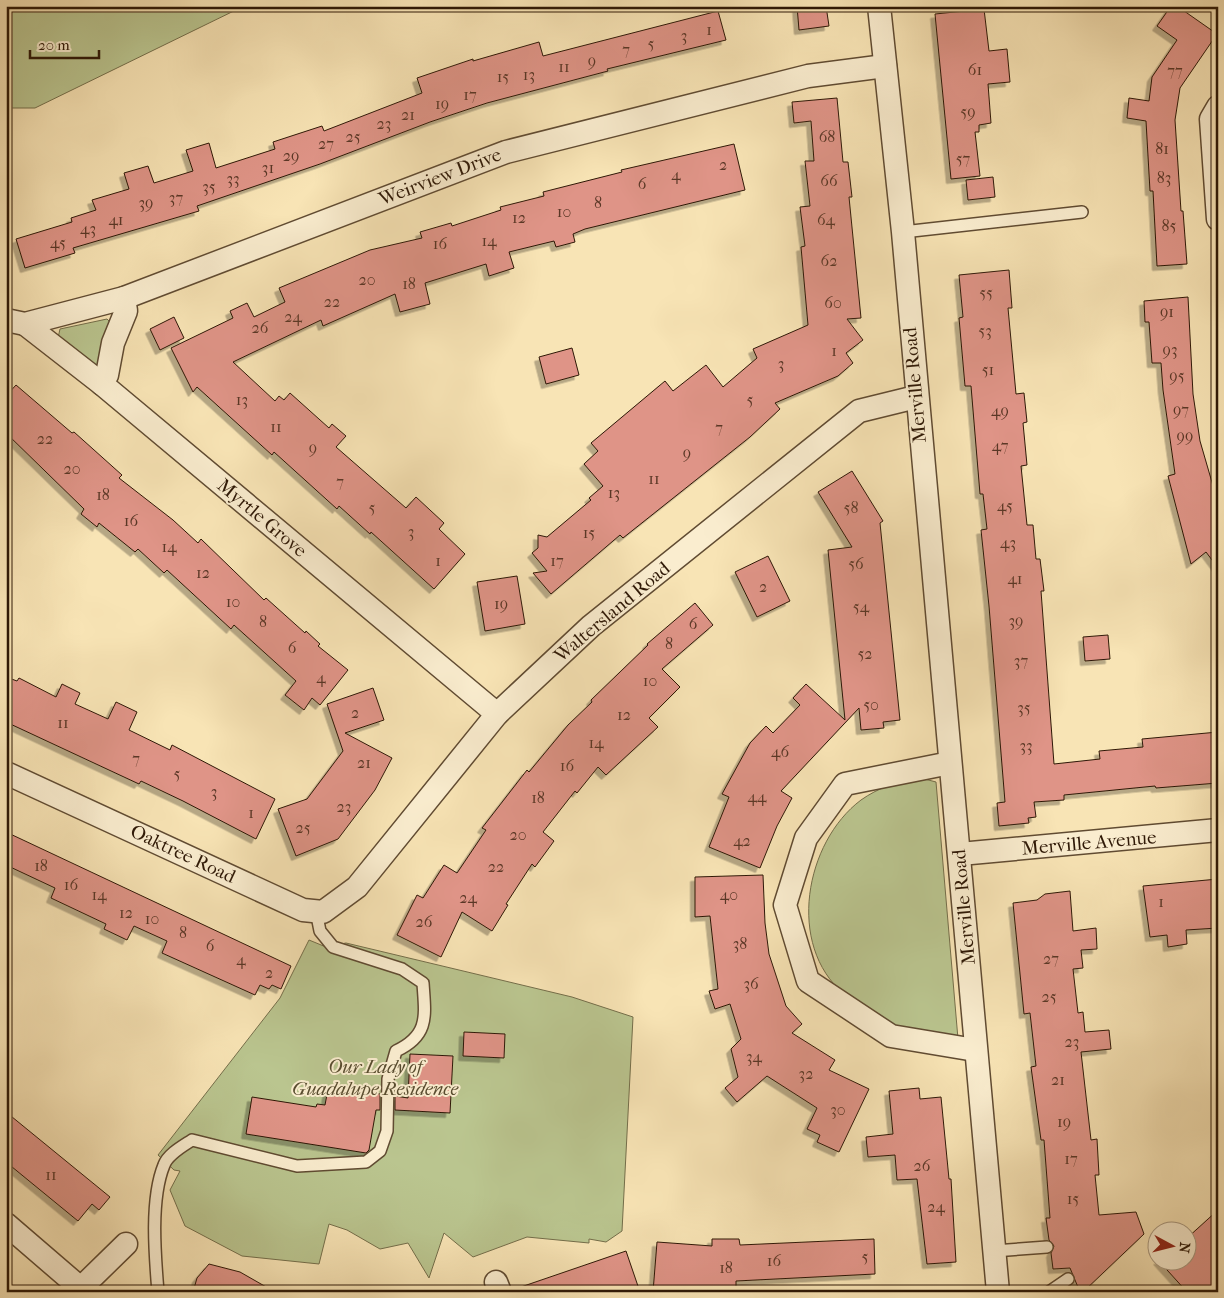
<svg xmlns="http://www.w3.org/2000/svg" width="1224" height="1298" viewBox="0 0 1224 1298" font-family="'IM FELL French Canon',serif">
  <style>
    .green { fill: #bac58f; stroke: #746e4a }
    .building { fill: #df9487; stroke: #2e1806; filter: url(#shadow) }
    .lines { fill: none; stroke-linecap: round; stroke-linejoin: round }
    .lane-casing { stroke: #604b32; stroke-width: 14 }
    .street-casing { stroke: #604b32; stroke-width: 25 }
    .lane { stroke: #faedcf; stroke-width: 11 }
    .street { stroke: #faedcf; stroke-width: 22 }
    .labels { text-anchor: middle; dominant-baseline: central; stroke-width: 4; stroke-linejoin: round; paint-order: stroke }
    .number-label { font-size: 16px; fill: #5a3726 }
    .street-label { font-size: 19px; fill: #2e1806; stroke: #faedcf }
    .park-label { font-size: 19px; font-style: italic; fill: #584c2f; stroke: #faedcf }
  </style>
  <defs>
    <filter id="shadow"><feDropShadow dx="-4.5" dy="4.5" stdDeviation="0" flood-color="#0004"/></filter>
  </defs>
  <rect width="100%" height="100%" fill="#f8e4b5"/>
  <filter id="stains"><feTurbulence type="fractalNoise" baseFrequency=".004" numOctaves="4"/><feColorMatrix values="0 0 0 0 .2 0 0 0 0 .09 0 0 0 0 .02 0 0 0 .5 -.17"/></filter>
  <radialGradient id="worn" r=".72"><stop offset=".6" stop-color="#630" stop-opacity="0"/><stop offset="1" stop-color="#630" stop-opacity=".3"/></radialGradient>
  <g class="green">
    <polygon points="6,6 244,6 35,108 6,108"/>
    <polygon points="107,319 110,322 99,370 58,338 60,329"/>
    <path d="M917 777 936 782 958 1039C938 1035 915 1033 895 1026 882 1021 855 1003 844 994 786 945 805 842 861 800 878 788 896 782 917 777Z"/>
    <polygon points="309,940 326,947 346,943 572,997 633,1017 622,1231 606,1242 589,1239 589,1243 527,1237 473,1257 444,1233 429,1278 408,1243 380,1249 347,1230 329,1224 319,1264 242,1256 185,1226 170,1190 180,1171 174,1170 158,1155 280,998"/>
  </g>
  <g class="building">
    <polygon points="797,6 826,6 829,26 799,30"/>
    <polygon points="1171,6 1177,6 1217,34 1180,88 1175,120 1181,211 1183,211 1187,264 1157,266 1153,191 1150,191 1146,121 1127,118 1129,98 1149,101 1152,77 1177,40 1157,26"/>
    <polygon points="984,9 989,51 1007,49 1010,82 988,84 991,123 979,125 979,132 975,132 980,176 951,179 935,14"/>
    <polygon points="718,11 726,40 607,69 608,71 487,103 430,122 320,164 197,206 199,211 73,248 75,253 25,268 16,239 72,222 71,218 96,210 92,200 129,189 124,173 148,166 154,183 193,171 186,150 209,143 216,168 275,149 273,142 322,126 324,131 422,93 417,78 473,59 473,61 539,42 543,56"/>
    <polygon points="837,98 843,162 848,162 852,197 849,197 861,318 847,319 863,340 846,353 853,363 838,376 775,403 780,409 750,437 623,538 620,535 551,594 533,573 547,571 532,553 538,548 538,535 547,537 591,500 589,498 603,486 584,464 598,451 591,443 665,381 673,391 706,365 723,387 757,358 753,349 808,325 801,247 805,246 800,207 810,206 805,161 814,161 811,121 794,123 792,102"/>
    <polygon points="734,144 745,190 585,229 573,234 575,242 556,247 554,241 509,252 514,268 489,276 486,264 425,283 430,304 400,312 395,294 323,326 321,320 233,362 275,401 279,396 284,400 290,393 329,428 332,424 346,436 336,447 406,508 416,497 444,523 439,529 465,554 434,589 371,532 370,534 339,506 337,509 274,452 272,455 197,387 193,392 171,348 233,318 230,311 247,303 254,317 285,302 279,288 370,250 422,238 420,232 451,223 452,226 501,210 500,207 544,196 543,192 622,172 621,170"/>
    <polygon points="993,177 995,197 968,200 966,180"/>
    <polygon points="1009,270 1012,308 1008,308 1016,394 1024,393 1027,422 1023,423 1027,465 1021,466 1027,525 1033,525 1036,559 1040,559 1044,591 1041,591 1054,764 1100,759 1099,751 1143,747 1142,739 1218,732 1218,783 1156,788 1155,786 1064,795 1064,800 1034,802 1036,817 1028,818 1029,823 999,826 997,803 1005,802 989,606 981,530 987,529 983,494 980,494 971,386 965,386 959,318 963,317 959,275"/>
    <polygon points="1188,297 1193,394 1200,441 1218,503 1218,568 1206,552 1191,564 1168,476 1175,474 1163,390 1161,363 1152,363 1149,322 1145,322 1144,301"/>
    <polygon points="174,317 184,338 160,350 150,329"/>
    <polygon points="572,348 579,375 546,384 539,357"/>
    <polygon points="16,385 72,433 74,432 122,475 119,478 173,520 198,543 201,539 264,600 266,598 305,633 306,631 320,644 318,646 348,670 320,705 312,698 304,710 285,695 296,681 234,625 231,629 167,570 164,573 138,549 135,552 99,523 97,527 81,514 84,509 6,433 6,396"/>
    <polygon points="852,471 883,521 880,523 900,720 883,722 884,728 861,730 859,708 781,791 792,798 777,826 760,868 709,847 729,797 722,794 750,743 766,726 773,733 800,705 793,698 806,684 845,720 828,550 852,547 818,492"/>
    <polygon points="768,556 790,601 757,617 735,572"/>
    <polygon points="517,576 525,624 485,631 477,582"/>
    <polygon points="695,603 713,625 662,669 680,687 649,718 658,727 606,775 598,767 577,793 575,791 543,832 554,841 535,867 532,864 506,904 508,905 492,931 462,912 441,957 397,935 417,895 423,898 444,865 457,873 486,830 482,828 527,770 529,772 568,725 592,702 591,700 648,645 647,644"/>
    <polygon points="1108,635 1110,659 1085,661 1083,637"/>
    <polygon points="6,677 17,681 19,678 56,697 62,684 80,693 75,704 108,719 116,702 137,712 129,730 170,750 172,745 275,799 256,839 183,801 141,781 139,784 6,722"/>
    <polygon points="373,688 384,720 345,733 392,758 375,790 338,839 296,856 278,809 307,799 343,751 327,704"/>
    <polygon points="6,832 291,966 281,989 272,985 269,989 260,985 255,995 162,953 167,941 134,926 127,940 104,929 106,924 51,898 55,888 6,865"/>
    <polygon points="763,875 765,923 769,954 786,1006 802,1024 792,1033 835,1060 829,1070 869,1089 839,1152 817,1142 820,1135 807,1129 817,1108 767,1076 737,1102 725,1088 738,1077 731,1049 741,1039 730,1004 715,1009 709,991 718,989 710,916 695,917 695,877"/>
    <polygon points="1218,879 1218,928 1186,930 1187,944 1168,947 1167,935 1150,937 1143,886"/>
    <polygon points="1070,891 1073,931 1096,928 1097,949 1081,950 1083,968 1073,969 1078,1013 1083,1012 1085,1032 1109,1030 1111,1049 1081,1052 1091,1140 1097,1139 1099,1175 1095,1175 1099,1215 1136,1212 1144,1234 1083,1292 1080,1292 1070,1268 1053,1269 1051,1253 1054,1246 1049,1240 1046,1218 1050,1218 1044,1140 1041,1140 1031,1067 1036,1066 1030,1013 1024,1014 1013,903 1037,900 1045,894"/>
    <polygon points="464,1032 505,1034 504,1058 463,1056"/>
    <polygon points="410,1054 453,1056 450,1113 395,1110 395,1096 408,1098"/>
    <polygon points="344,1088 380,1094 380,1110 376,1110 369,1150 366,1153 246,1134 252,1097 316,1107 317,1104 325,1105 328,1089 343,1091"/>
    <polygon points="919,1088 920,1099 941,1097 949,1179 951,1179 956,1262 927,1264 917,1179 897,1180 895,1155 868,1157 866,1137 893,1134 889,1091"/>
    <polygon points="6,1112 110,1197 99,1210 92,1204 78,1221 6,1162"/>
    <polygon points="1218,1210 1218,1292 1187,1292 1158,1260 1186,1260 1186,1239"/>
    <polygon points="712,1239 739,1239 740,1245 874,1239 875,1274 736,1281 736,1292 653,1292 657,1242 712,1246"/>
    <polygon points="626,1251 640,1292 515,1292 515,1289"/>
    <polygon points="209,1264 240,1272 275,1292 193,1292 197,1278"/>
  </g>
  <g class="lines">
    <defs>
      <g id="lane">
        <polyline points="903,232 1082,212"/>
        <polyline points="994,1251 1047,1247"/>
        <path d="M158 1292C155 1256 150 1199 164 1165 168 1154 183 1146 192 1140L297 1166 366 1162 380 1151 387 1131 388 1079 396 1051C430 1035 425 1015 423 983L402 969 333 947 320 931 316 911"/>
        <polyline points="1049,1292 1068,1279"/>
      </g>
      <g id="street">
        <polyline points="879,6 903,232 998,1292"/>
        <polyline points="1218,107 1211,119 1218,219"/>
        <polyline points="6,320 25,324 124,298 506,152 808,76 885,66"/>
        <polyline points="25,324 102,384 497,714"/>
        <polyline points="102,384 107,375 113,343 126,311 124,298"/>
        <polyline points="950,763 845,784 806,838 785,905 808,981 891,1036 975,1050"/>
        <polyline points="6,773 303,910 323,912 357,887 497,714 591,626 859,411 916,397"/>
        <polyline points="960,854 1218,830"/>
        <polyline points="6,1224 85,1292"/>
        <polyline points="496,1282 500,1292"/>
        <polyline points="82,1287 126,1244"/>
      </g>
    </defs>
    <use href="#lane" class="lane-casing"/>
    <use href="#street" class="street-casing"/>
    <use href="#lane" class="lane"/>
    <use href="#street" class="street"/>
  </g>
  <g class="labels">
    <g class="number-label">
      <text x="709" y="29">1</text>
      <text x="684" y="35">3</text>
      <text x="651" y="43">5</text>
      <text x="626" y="49">7</text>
      <text x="592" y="60">9</text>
      <text x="564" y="66">11</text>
      <text x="975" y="69">61</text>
      <text x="1175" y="70">77</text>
      <text x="529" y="74">13</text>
      <text x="503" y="76">15</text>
      <text x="470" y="94">17</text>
      <text x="442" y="103">19</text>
      <text x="968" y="111">59</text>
      <text x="408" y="114">21</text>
      <text x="384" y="123">23</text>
      <text x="353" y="136">25</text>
      <text x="827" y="136">68</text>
      <text x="326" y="143">27</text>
      <text x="1162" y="148">81</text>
      <text x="291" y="155">29</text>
      <text x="963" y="158">57</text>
      <text x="723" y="164">2</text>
      <text x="268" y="167">31</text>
      <text x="676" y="174">4</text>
      <text x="1164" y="177">83</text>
      <text x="233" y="178">33</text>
      <text x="829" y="180">66</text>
      <text x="642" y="183">6</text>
      <text x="209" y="186">35</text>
      <text x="176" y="197">37</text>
      <text x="146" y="202">39</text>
      <text x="598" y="202">8</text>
      <text x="564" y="211">10</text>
      <text x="519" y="217">12</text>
      <text x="116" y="219">41</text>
      <text x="826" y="219">64</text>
      <text x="1169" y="225">85</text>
      <text x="88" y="228">43</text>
      <text x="489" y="240">14</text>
      <text x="58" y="242">45</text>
      <text x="440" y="243">16</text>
      <text x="829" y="260">62</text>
      <text x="367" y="279">20</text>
      <text x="409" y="283">18</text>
      <text x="986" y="292">55</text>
      <text x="332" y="301">22</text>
      <text x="833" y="302">60</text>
      <text x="1167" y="311">91</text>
      <text x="293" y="316">24</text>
      <text x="260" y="327">26</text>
      <text x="985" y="330">53</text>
      <text x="1170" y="349">93</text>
      <text x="834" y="350">1</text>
      <text x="781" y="363">3</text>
      <text x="988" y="369">51</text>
      <text x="1177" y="375">95</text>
      <text x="242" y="399">13</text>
      <text x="750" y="399">5</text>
      <text x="1181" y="409">97</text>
      <text x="1000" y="410">49</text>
      <text x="276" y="426">11</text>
      <text x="719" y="427">7</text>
      <text x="1185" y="435">99</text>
      <text x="45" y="438">22</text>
      <text x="1000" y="445">47</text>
      <text x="313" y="447">9</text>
      <text x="687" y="452">9</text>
      <text x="72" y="468">20</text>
      <text x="654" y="478">11</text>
      <text x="340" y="481">7</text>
      <text x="614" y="492">13</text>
      <text x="103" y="494">18</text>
      <text x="1005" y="505">45</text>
      <text x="372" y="507">5</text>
      <text x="851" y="507">58</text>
      <text x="131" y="520">16</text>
      <text x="411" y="531">3</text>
      <text x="589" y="532">15</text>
      <text x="1008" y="542">43</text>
      <text x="169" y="546">14</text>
      <text x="438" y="560">1</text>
      <text x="557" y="560">17</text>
      <text x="856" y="563">56</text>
      <text x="203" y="572">12</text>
      <text x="1015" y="578">41</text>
      <text x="763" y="586">2</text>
      <text x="233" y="601">10</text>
      <text x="501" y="603">19</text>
      <text x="861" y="606">54</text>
      <text x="1016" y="620">39</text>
      <text x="263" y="621">8</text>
      <text x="693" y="623">6</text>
      <text x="669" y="643">8</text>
      <text x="292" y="647">6</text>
      <text x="865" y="653">52</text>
      <text x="1021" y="660">37</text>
      <text x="321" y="677">4</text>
      <text x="650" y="680">10</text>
      <text x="871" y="704">50</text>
      <text x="1024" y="707">35</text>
      <text x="355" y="712">2</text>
      <text x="624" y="714">12</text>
      <text x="63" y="722">11</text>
      <text x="596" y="742">14</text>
      <text x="1026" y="745">33</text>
      <text x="780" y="751">46</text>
      <text x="136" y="758">7</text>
      <text x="364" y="762">21</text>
      <text x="567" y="765">16</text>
      <text x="177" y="773">5</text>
      <text x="214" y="791">3</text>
      <text x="757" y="796">44</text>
      <text x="538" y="797">18</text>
      <text x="344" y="806">23</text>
      <text x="251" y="812">1</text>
      <text x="303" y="827">25</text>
      <text x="518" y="834">20</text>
      <text x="742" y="840">42</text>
      <text x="41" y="865">18</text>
      <text x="496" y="866">22</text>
      <text x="71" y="884">16</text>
      <text x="99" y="894">14</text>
      <text x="729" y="894">40</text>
      <text x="468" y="897">24</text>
      <text x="1161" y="901">1</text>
      <text x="126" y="912">12</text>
      <text x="152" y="918">10</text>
      <text x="424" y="921">26</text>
      <text x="183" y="932">8</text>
      <text x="740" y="943">38</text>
      <text x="210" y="945">6</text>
      <text x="1051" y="958">27</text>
      <text x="241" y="959">4</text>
      <text x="269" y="972">2</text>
      <text x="751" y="983">36</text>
      <text x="1049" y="996">25</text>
      <text x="1072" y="1041">23</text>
      <text x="754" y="1056">34</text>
      <text x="806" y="1073">32</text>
      <text x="1058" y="1079">21</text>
      <text x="838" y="1109">30</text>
      <text x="1064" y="1121">19</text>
      <text x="1071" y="1158">17</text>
      <text x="922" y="1165">26</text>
      <text x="51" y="1174">11</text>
      <text x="1073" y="1198">15</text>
      <text x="936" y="1206">24</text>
      <text x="865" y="1256">5</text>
      <text x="774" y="1260">16</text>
      <text x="726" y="1267">18</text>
    </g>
    <g class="street-label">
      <text transform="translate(440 177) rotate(-21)">Weirview Drive</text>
      <text transform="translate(915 385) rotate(-95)">Merville Road</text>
      <text transform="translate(262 518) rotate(40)">Myrtle Grove</text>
      <text transform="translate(612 612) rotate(-40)">Waltersland Road</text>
      <text transform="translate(1089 843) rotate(-5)">Merville Avenue</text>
      <text transform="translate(183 854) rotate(25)">Oaktree Road</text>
      <text transform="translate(964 907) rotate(-95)">Merville Road</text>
    </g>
    <g class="park-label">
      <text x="375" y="1067">Our Lady of<tspan x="375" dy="22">Guadalupe Residence</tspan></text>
    </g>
  </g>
  <rect width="1224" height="1298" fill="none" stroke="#f8e4b5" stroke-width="25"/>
  <rect x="8" y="8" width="1209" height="1283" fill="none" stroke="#2e1806" stroke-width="2.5"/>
  <rect x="12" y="12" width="1199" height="1273" fill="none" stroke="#2e1806"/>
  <g transform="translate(1172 1246) rotate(97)"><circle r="24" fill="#faedcf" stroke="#a8987f"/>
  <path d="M0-4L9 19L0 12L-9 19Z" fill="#8f2418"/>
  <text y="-8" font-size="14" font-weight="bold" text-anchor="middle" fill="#2e1806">N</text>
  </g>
  <path d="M30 50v8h69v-8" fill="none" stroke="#2e1806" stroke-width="2.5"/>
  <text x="38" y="50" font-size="15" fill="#2e1806" stroke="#faedcf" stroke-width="4" paint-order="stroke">20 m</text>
  <rect width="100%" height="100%" filter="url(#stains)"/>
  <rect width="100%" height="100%" fill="url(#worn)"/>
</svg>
